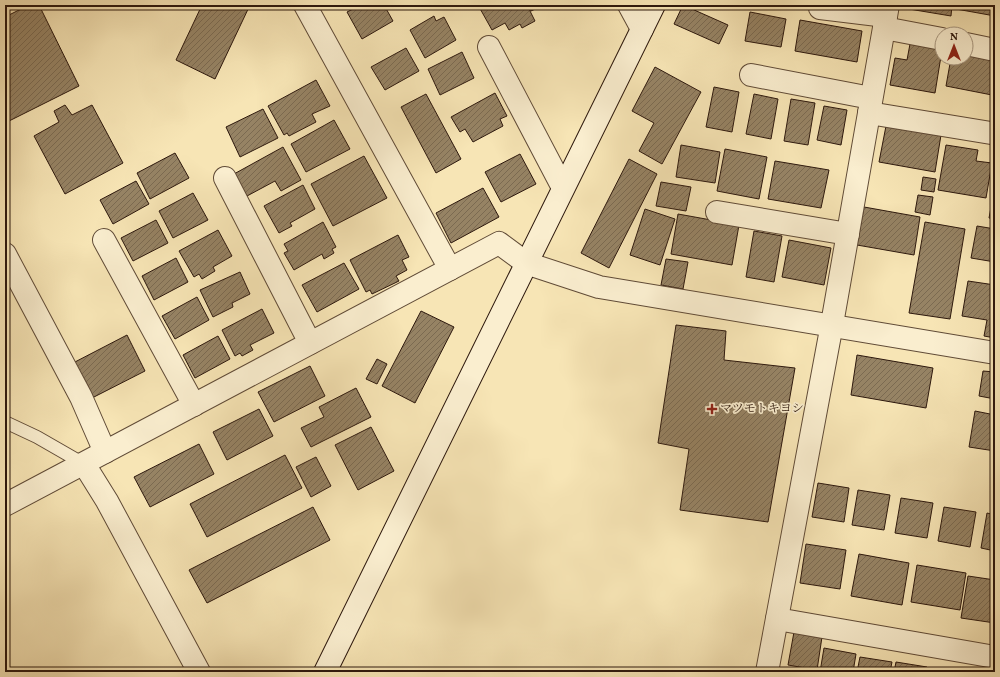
<svg xmlns="http://www.w3.org/2000/svg" width="1000" height="677" viewBox="0 0 1000 677" font-family="Vollkorn,'Noto Serif JP',serif">
  <style>
    .building { fill: url(#building-hatch); stroke: #2d180d }
    .lines { fill: none; stroke-linecap: round; stroke-linejoin: round }
    .lane-casing { stroke: #604b37; stroke-width: 14 }
    .street-casing { stroke: #604b37; stroke-width: 24 }
    .secondary-casing { stroke: #2d180d; stroke-width: 24 }
    .lane { stroke: #faeecf; stroke-width: 12 }
    .street { stroke: #faeecf; stroke-width: 22 }
    .secondary { stroke: #faeecf; stroke-width: 22 }
    .poi-dot { fill: #8f2418; stroke: #faeecf; stroke-width: 1.5 }
    .labels { text-anchor: middle; dominant-baseline: central; stroke-width: 3.5; stroke-linejoin: round; paint-order: stroke }
    .poi-label { font-size: 12px; fill: #2d180d; stroke: #faeecf; text-anchor: start }
  </style>
  <defs>
    <pattern id="building-hatch" width="6" height="6" patternUnits="userSpaceOnUse"><rect width="6" height="6" fill="#968364"/><path d="M-1 1l2-2M0 6l6-6M5 7l2-2" fill="none" stroke="#7b6a51"/></pattern>
  </defs>
  <rect width="100%" height="100%" fill="#f7e5b5"/>
  <filter id="stains"><feTurbulence type="fractalNoise" baseFrequency=".005" numOctaves="4"/><feColorMatrix values="0 0 0 0 .2 0 0 0 0 .09 0 0 0 0 .02 0 0 0 .5 -.17"/></filter>
  <radialGradient id="worn" r=".72"><stop offset=".6" stop-color="#630" stop-opacity="0"/><stop offset="1" stop-color="#630" stop-opacity=".3"/></radialGradient>
  <g class="building">
    <polygon points="29,5 39,5 79,86 9,121 5,113 5,17"/>
    <polygon points="202,5 250,5 215,79 176,60"/>
    <polygon points="361,5 384,5 393,21 362,39 347,12"/>
    <polygon points="478,5 527,5 535,21 522,28 520,24 509,30 505,23 492,30"/>
    <polygon points="528,5 544,5 531,11"/>
    <polygon points="683,5 728,25 719,44 674,24"/>
    <polygon points="903,5 952,5 951,16 903,8"/>
    <polygon points="957,5 995,5 995,16 956,9"/>
    <polygon points="750,12 786,19 781,47 745,41"/>
    <polygon points="434,16 436,21 444,17 456,40 425,58 410,30"/>
    <polygon points="800,20 862,31 857,62 795,51"/>
    <polygon points="910,44 942,50 935,93 890,85 895,58 907,60"/>
    <polygon points="406,48 419,71 385,90 371,67"/>
    <polygon points="462,52 474,78 440,95 428,69"/>
    <polygon points="966,53 995,58 995,78 992,95 946,86 951,58 966,58"/>
    <polygon points="655,67 701,92 662,164 639,151 654,123 632,111"/>
    <polygon points="316,80 330,106 312,114 316,122 289,136 287,133 284,135 268,106"/>
    <polygon points="714,87 739,92 732,132 706,127"/>
    <polygon points="495,93 507,116 500,119 503,126 473,142 465,129 460,132 451,117"/>
    <polygon points="426,94 461,159 436,173 401,107"/>
    <polygon points="754,94 778,99 771,139 746,134"/>
    <polygon points="791,99 815,103 808,145 784,141"/>
    <polygon points="65,105 72,115 92,105 123,163 65,194 34,136 59,122 54,111"/>
    <polygon points="824,106 847,110 841,145 817,140"/>
    <polygon points="263,109 278,138 240,157 226,127"/>
    <polygon points="334,120 350,149 306,172 291,144"/>
    <polygon points="886,126 941,135 935,172 879,162"/>
    <polygon points="681,145 720,152 715,183 676,177"/>
    <polygon points="946,145 978,150 976,161 992,163 986,198 938,190"/>
    <polygon points="283,147 301,180 281,191 275,181 247,196 234,174"/>
    <polygon points="725,149 767,157 759,199 717,191"/>
    <polygon points="175,153 189,178 150,199 137,173"/>
    <polygon points="520,154 536,184 501,202 485,172"/>
    <polygon points="364,156 387,198 333,226 311,184"/>
    <polygon points="629,159 657,174 609,268 581,253"/>
    <polygon points="775,161 829,170 821,208 768,199"/>
    <polygon points="923,177 936,179 934,192 921,190"/>
    <polygon points="136,181 149,204 113,224 100,200"/>
    <polygon points="661,182 691,187 686,211 656,206"/>
    <polygon points="303,185 315,209 290,223 292,226 279,233 264,206"/>
    <polygon points="995,186 995,219 989,218"/>
    <polygon points="483,188 499,217 451,243 436,213"/>
    <polygon points="193,193 208,220 173,238 159,211"/>
    <polygon points="918,195 933,197 930,215 915,212"/>
    <polygon points="864,207 920,217 914,255 857,245"/>
    <polygon points="645,209 675,219 660,265 630,255"/>
    <polygon points="678,214 739,225 732,265 671,254"/>
    <polygon points="156,220 168,243 133,261 121,238"/>
    <polygon points="323,222 336,247 332,249 334,253 324,259 322,254 294,270 284,253 288,251 284,244"/>
    <polygon points="925,222 965,229 950,319 909,313"/>
    <polygon points="977,226 995,229 995,262 971,258"/>
    <polygon points="218,230 232,256 213,267 215,271 202,279 199,274 194,277 179,251"/>
    <polygon points="754,231 782,236 774,282 746,277"/>
    <polygon points="398,235 409,257 402,260 407,270 396,276 399,281 372,294 370,290 366,292 350,260"/>
    <polygon points="789,240 831,248 824,285 782,277"/>
    <polygon points="176,258 188,282 154,300 142,276"/>
    <polygon points="666,259 688,262 683,289 661,285"/>
    <polygon points="344,263 359,289 317,312 302,285"/>
    <polygon points="240,272 250,294 232,303 233,307 213,317 200,290"/>
    <polygon points="968,281 995,285 995,338 984,336 987,320 962,316"/>
    <polygon points="197,297 209,320 175,339 162,316"/>
    <polygon points="262,309 274,333 250,345 253,350 242,356 240,353 235,356 222,330"/>
    <polygon points="421,311 454,327 415,403 382,386"/>
    <polygon points="676,325 726,331 724,360 795,368 768,522 680,510 689,449 658,443"/>
    <polygon points="127,335 145,371 92,398 73,363"/>
    <polygon points="218,336 230,359 195,378 183,355"/>
    <polygon points="857,355 933,368 926,408 851,395"/>
    <polygon points="377,359 387,364 377,384 366,379"/>
    <polygon points="310,366 325,396 274,422 258,392"/>
    <polygon points="983,371 995,372 995,399 979,396"/>
    <polygon points="356,388 371,417 311,447 301,428 324,417 319,407"/>
    <polygon points="259,409 273,436 227,460 213,432"/>
    <polygon points="975,411 995,415 995,451 969,447"/>
    <polygon points="371,427 394,471 358,490 335,445"/>
    <polygon points="199,444 214,474 150,507 134,477"/>
    <polygon points="285,455 302,488 207,537 190,504"/>
    <polygon points="316,457 331,486 311,497 296,467"/>
    <polygon points="818,483 849,488 844,522 812,517"/>
    <polygon points="858,490 890,495 884,530 852,525"/>
    <polygon points="901,498 933,503 927,538 895,533"/>
    <polygon points="313,507 330,540 207,603 189,570"/>
    <polygon points="944,507 976,512 970,547 938,541"/>
    <polygon points="987,513 995,515 995,551 981,548"/>
    <polygon points="806,544 846,550 840,589 800,583"/>
    <polygon points="859,554 909,563 902,605 851,596"/>
    <polygon points="917,565 966,573 960,610 911,602"/>
    <polygon points="968,576 995,580 995,623 961,618"/>
    <polygon points="794,632 822,637 817,670 788,665"/>
    <polygon points="824,648 856,654 853,672 820,672"/>
    <polygon points="860,657 892,662 890,672 857,672"/>
    <polygon points="896,662 927,667 927,672 894,672"/>
    <polygon points="932,669 952,672 932,672"/>
  </g>
  <g class="lines">
    <defs>
      <polyline id="lane" points="5,422 37,437 84,464"/>
      <g id="street">
        <polyline points="305,5 450,269"/>
        <polyline points="629,5 642,29"/>
        <polyline points="820,8 886,16"/>
        <polyline points="884,28 942,39"/>
        <polyline points="966,44 990,49"/>
        <polyline points="489,47 563,188"/>
        <polyline points="751,75 871,98"/>
        <polyline points="869,113 991,133"/>
        <polyline points="225,178 310,343"/>
        <polyline points="717,212 848,234"/>
        <polyline points="104,240 194,405"/>
        <polyline points="5,254 81,397 105,452"/>
        <polyline points="84,464 107,501 199,672"/>
        <polyline points="5,505 499,243 526,263 599,287 995,353"/>
        <polyline points="777,619 995,657"/>
        <polyline points="767,672 832,324 888,5"/>
      </g>
      <polyline id="secondary" points="325,672 654,5"/>
    </defs>
    <use href="#lane" class="lane-casing"/>
    <use href="#street" class="street-casing"/>
    <use href="#secondary" class="secondary-casing"/>
    <use href="#lane" class="lane"/>
    <use href="#street" class="street"/>
    <use href="#secondary" class="secondary"/>
  </g>
  <path class="poi-dot" d="M710 403h4v4h4v4h-4v4h-4v-4h-4v-4h4z"/>
  <g class="labels">
    <g class="poi-label">
      <text x="720" y="409">マツモトキヨシ</text>
    </g>
  </g>
  <rect width="1000" height="677" fill="none" stroke="#f7e5b5" stroke-width="20"/>
  <rect x="6" y="6" width="988" height="665" fill="none" stroke="#2d180d" stroke-width="2"/>
  <rect x="10" y="10" width="980" height="657" fill="none" stroke="#2d180d"/>
  <g transform="translate(954 46)"><circle r="19" fill="#faeecf" stroke="#a89881"/>
  <path d="M0-3L7 15L0 10L-7 15Z" fill="#8f2418"/>
  <text y="-6" font-size="11" font-weight="bold" text-anchor="middle" fill="#2d180d">N</text>
  </g>
  <rect width="100%" height="100%" filter="url(#stains)"/>
  <rect width="100%" height="100%" fill="url(#worn)"/>
</svg>
